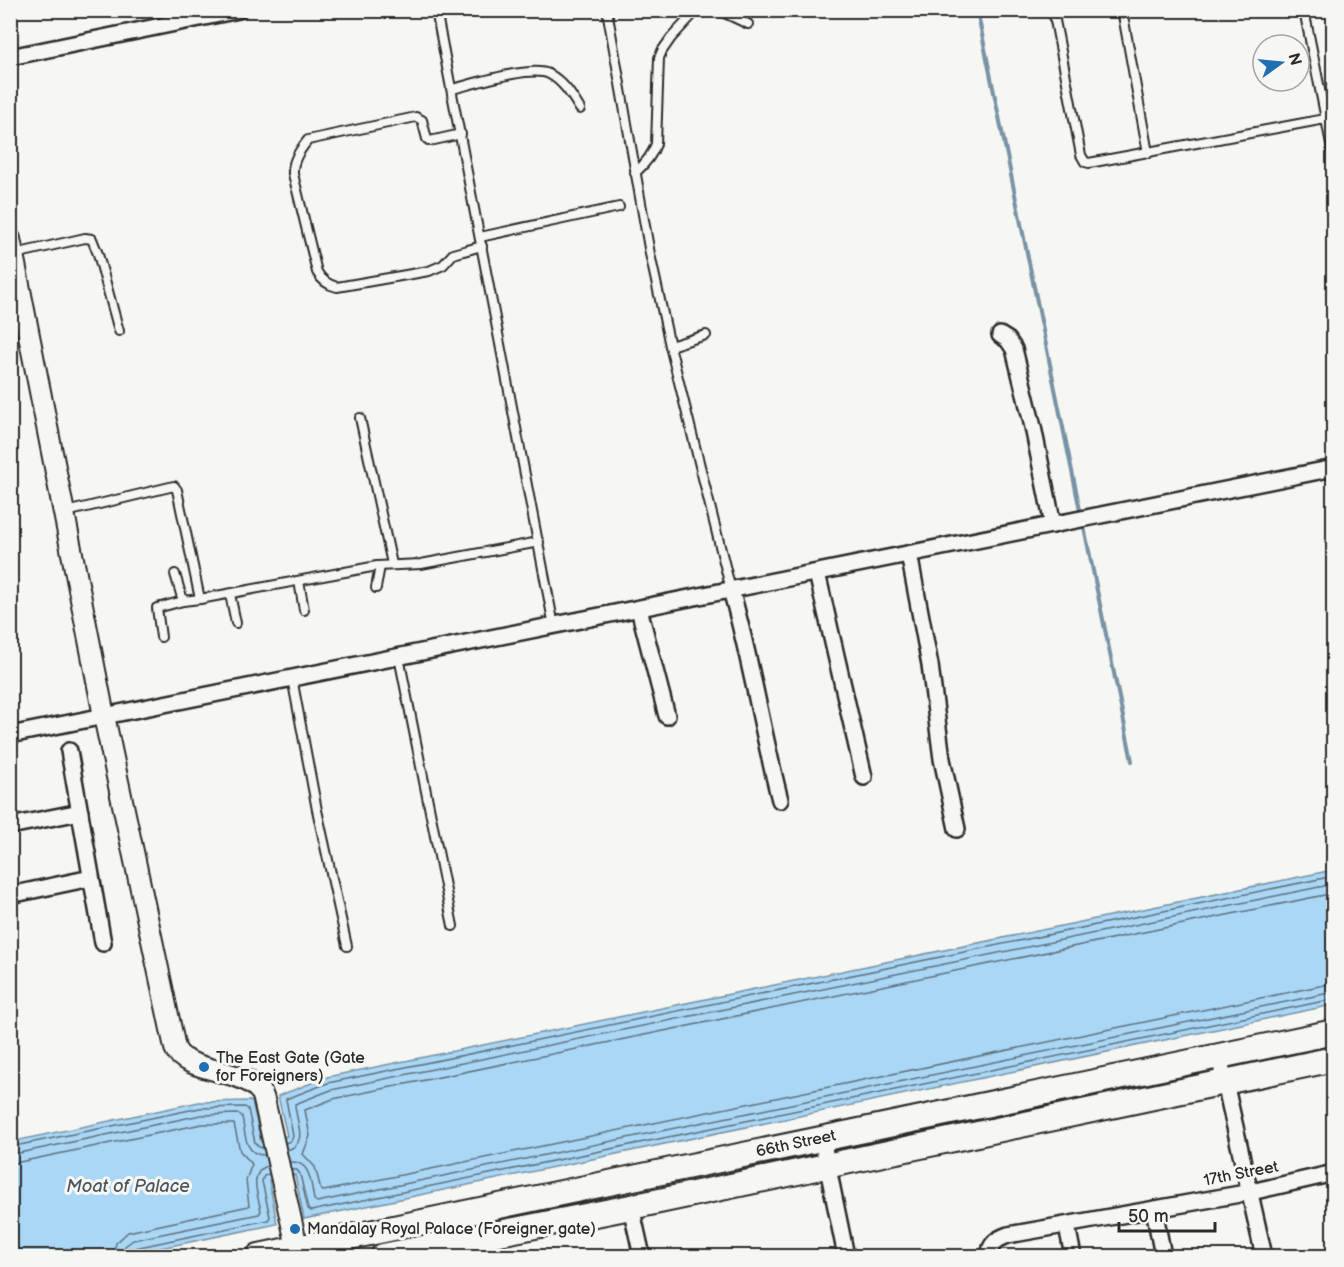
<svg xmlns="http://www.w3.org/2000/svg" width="1344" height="1267" viewBox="0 0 1344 1267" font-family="'Balsamiq Sans',sans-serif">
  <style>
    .water { fill: #aad7f6; stroke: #7792a5; stroke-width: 1.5 }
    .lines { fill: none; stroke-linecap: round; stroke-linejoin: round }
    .shore { stroke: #5e707c; stroke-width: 1.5 }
    .stream { stroke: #7792a5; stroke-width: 4 }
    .service-casing { stroke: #2b2b2b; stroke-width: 12 }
    .minor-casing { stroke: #2b2b2b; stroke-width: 20 }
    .tertiary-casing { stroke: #2b2b2b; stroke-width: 24 }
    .primary-casing { stroke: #2b2b2b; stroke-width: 28 }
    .service { stroke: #f6f6f2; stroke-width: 8 }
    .minor { stroke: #f6f6f2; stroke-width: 15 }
    .tertiary { stroke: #f6f6f2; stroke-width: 20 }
    .primary { stroke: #f6f6f2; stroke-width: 24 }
    .poi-dot { fill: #1f6fb2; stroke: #f6f6f2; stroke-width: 2 }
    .labels { text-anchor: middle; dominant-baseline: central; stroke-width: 6; stroke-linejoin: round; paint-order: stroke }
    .poi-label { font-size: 16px; fill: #2b2b2b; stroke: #f6f6f2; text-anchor: start }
    .street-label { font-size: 16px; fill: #2b2b2b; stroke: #f6f6f2 }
    .water-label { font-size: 18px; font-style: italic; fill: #4b565e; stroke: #f6f6f2 }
  </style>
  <rect width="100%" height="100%" fill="#f6f6f2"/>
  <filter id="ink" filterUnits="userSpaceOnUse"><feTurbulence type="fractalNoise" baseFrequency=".0167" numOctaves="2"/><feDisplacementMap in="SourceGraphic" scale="12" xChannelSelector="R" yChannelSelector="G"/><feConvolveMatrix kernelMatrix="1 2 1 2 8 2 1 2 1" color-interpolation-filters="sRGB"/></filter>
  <g filter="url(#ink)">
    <polygon class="water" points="1333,870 1333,1005 304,1219 295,1175 269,1180 277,1224 122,1256 11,1256 10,1142 199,1102 252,1101 261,1142 287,1136 278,1096 327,1077"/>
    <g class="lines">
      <g class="shore">
        <polyline points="1334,893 333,1099 305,1110 310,1136 303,1154 315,1167 321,1190 324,1191 1334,983"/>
        <polyline points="285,1143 291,1141 293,1136 286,1099 328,1083 1334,876"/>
        <polyline points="10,1147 200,1108 245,1107 248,1109 255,1143 259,1147 263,1148"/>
        <path d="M287 1150C310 1144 295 1120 295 1104L331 1090 1334 884"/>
        <path d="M10 1155 201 1115 239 1114 242 1116C245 1132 244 1156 265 1155"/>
        <path d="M290 1162C311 1160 311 1184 314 1200L317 1202 1334 992"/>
        <polyline points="10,1164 202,1124 234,1124 240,1151 252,1164 246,1180 249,1206 128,1232 116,1243 113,1256"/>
        <polyline points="291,1170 297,1170 300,1174 308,1209 311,1211 1334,999"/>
        <path d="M122 1256 125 1246 133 1240 259 1214 261 1211C258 1195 248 1173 267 1166"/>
        <polyline points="129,1256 130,1251 135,1248 268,1220 270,1217 262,1181 264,1176 269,1174"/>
      </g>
      <g class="stream">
        <polyline points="977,10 1081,515"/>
        <polyline points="1083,522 1132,761"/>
      </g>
      <defs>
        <g id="service">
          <polyline points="436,10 554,626"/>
          <polyline points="607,10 650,254 670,346 731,590"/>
          <polyline points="718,10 748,24"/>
          <polyline points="1053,10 1081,155 1085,162 1089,163 1325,119"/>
          <polyline points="1122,10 1148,153"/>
          <polyline points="1304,10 1334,159"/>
          <polyline points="1304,12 1316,10"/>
          <path d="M452 89C473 84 531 65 549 74 563 81 572 96 580 109"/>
          <path d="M461 134 430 141 427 139 422 120 416 117 308 140C300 150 292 161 293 174L317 272C322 281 328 285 337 287L429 271 443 265 453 254 482 246"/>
          <path d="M635 173C645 164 652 156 656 144L659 58 662 51 671 38 697 10"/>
          <polyline points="480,237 619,207"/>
          <polyline points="15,254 85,238 92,239 98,254 119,331"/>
          <polyline points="670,346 706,335"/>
          <polyline points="360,418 392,564"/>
          <polyline points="66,512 174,486 177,490 200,599 377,566 421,564 539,542"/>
          <polyline points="175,574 183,601 200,599"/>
          <polyline points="299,581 304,610"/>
          <polyline points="376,588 380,566"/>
          <polyline points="230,594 236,623"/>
          <polyline points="161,637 157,608 183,601"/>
          <polyline points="399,657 453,926"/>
          <polyline points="292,678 317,810 347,946"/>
        </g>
        <g id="minor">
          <polyline points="10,57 239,10"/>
          <polyline points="1000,335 1008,340 1014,349 1033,427 1053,525"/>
          <polyline points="909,554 930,665 942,759 957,829"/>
          <polyline points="817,573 864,777"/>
          <path d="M731 590C751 659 762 731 780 800"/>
          <polyline points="639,609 667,716"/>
          <polyline points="10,735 1334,468"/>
          <polyline points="69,751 103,943"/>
          <polyline points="10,826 80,812"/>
          <polyline points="10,895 91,878"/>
          <polyline points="1219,1056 1264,1256"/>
          <polyline points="822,1139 846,1256"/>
          <polyline points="631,1207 642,1256"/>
          <polyline points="1154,1209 1163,1256"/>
          <polyline points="1067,1226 1073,1256"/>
          <path d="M990 1256C989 1244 997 1239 1008 1235L1251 1192 1334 1173"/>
        </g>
        <path id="tertiary" d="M10 239 104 716 175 1048C185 1073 243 1068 260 1091 263 1094 264 1100 265 1104L299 1256"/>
        <g id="primary">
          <polyline points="259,1256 1334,1032"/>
          <polyline points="383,1256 631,1207 1334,1059"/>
        </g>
      </defs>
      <use href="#service" class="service-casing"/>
      <use href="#minor" class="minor-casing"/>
      <use href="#tertiary" class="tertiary-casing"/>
      <use href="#primary" class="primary-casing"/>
      <use href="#service" class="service"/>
      <use href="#minor" class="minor"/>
      <use href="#tertiary" class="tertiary"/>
      <use href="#primary" class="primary"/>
    </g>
  </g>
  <g class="poi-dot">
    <circle cx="204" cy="1067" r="6"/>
    <circle cx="295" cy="1229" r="6"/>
  </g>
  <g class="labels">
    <g class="poi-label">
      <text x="216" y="1058">The East Gate (Gate<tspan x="216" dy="18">for Foreigners)</tspan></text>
      <text x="307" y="1229">Mandalay Royal Palace (Foreigner gate)</text>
    </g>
    <g class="street-label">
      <text transform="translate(796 1144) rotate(-12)">66th Street</text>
      <text transform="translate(1241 1174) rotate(-11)">17th Street</text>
    </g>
    <g class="water-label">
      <text x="128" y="1186">Moat of Palace</text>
    </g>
  </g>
  <rect width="1344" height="1267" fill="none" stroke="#f6f6f2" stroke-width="36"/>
  <rect x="18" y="18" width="1308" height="1231" fill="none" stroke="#2b2b2b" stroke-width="2" filter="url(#ink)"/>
  <g transform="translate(1281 63) rotate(75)"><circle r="28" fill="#f6f6f2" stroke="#a5a5a2" stroke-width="1.5"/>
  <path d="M0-4.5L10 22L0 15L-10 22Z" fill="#1f6fb2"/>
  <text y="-9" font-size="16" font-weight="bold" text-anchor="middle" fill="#2b2b2b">N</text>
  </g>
  <path d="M1119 1222v9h96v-9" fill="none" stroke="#2b2b2b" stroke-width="3"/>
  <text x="1128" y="1222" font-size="18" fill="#2b2b2b" stroke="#f6f6f2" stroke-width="4.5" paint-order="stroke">50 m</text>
</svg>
